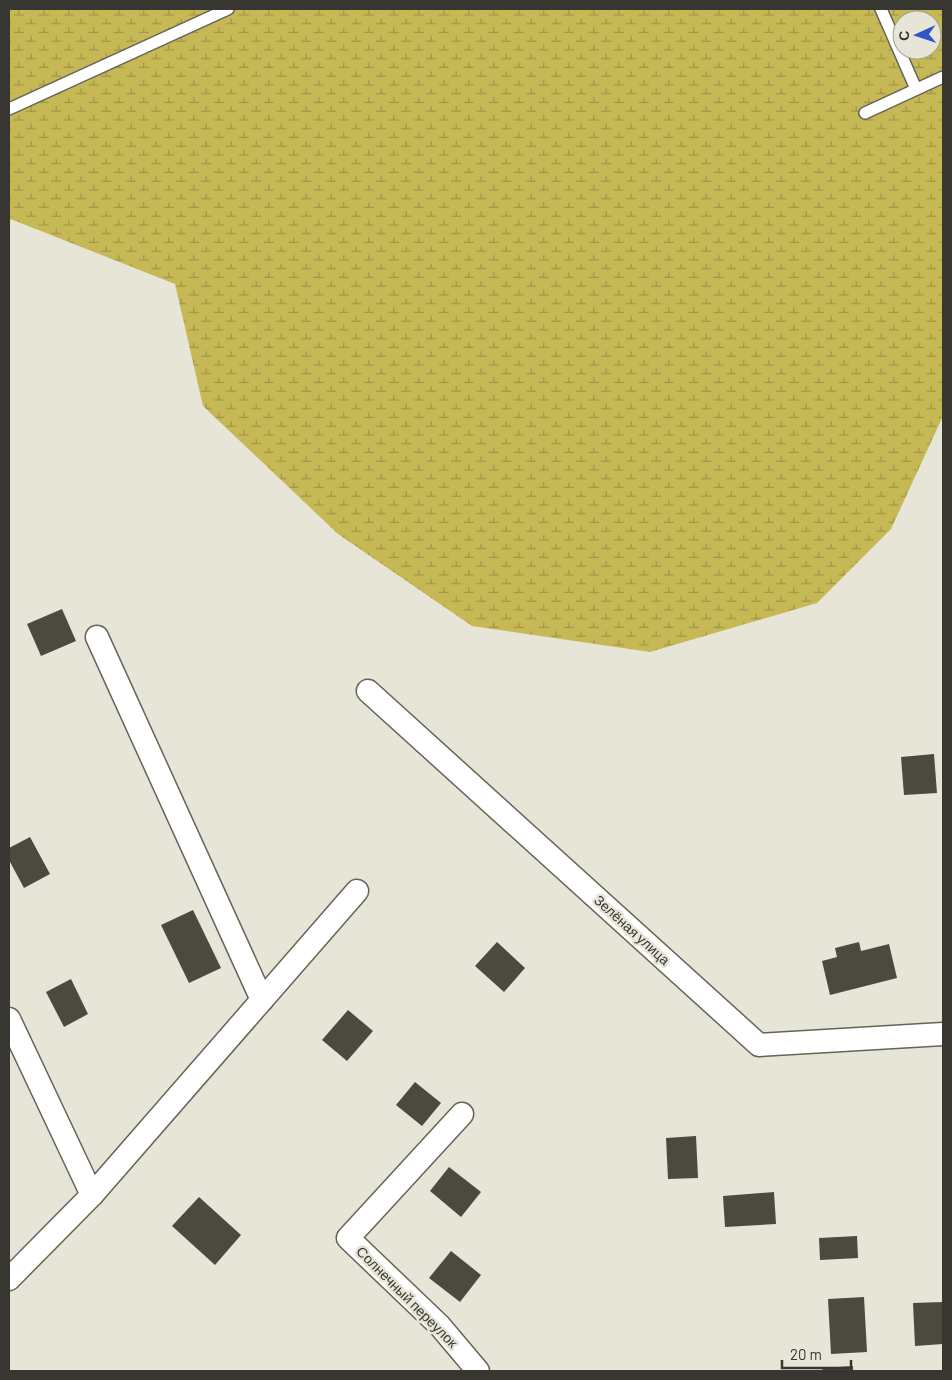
<svg xmlns="http://www.w3.org/2000/svg" width="952" height="1380" font-family="Barlow,sans-serif">
	<style>
		.wetland { fill: url(#wetland-marsh); fill-rule: evenodd }
		.building { fill: #4b4a3e }
		.lines { fill: none; stroke-linecap: round; stroke-linejoin: round }
		.lane-casing { stroke: #656457; stroke-width: 14 }
		.street-casing { stroke: #656457; stroke-width: 25 }
		.lane { stroke: #fff; stroke-width: 11 }
		.street { stroke: #fff; stroke-width: 22 }
		.labels { text-anchor: middle; stroke-width: 5; stroke-linejoin: round; paint-order: stroke }
		.street-label { font-size: 14px; fill: #373631; stroke: #e7e5d7 }
	</style>
	<defs>
		<pattern id="wetland-marsh" width="20" height="14" patternUnits="userSpaceOnUse" patternTransform="scale(1.25)"><rect width="20" height="14" fill="#c5b855"/><path d="M1 5h8M5 5V1M11 12h8M15 12V8" fill="none" stroke="#a19647"/></pattern>
	</defs>
	<rect width="100%" height="100%" fill="#e7e5d7"/>
	<path class="wetland" d="M9,9h934v407l-52,113 -74,74 -167,49 -178,-26 -134,-92 -135,-128 -28,-122 -162,-64 -4,-1zM902,20h30v30h-30z"/>
	<g class="building">
		<polygon points="62,609 76,641 41,656 27,624"/>
		<polygon points="934,754 937,793 904,795 901,757"/>
		<polygon points="30,837 50,874 24,888 9,860 9,848"/>
		<polygon points="193,910 221,968 189,983 161,925"/>
		<polygon points="497,942 525,968 504,992 475,966"/>
		<polygon points="859,942 861,951 889,944 897,978 830,995 822,961 837,957 835,948"/>
		<polygon points="71,979 88,1014 64,1027 46,992"/>
		<polygon points="348,1010 373,1031 347,1061 322,1040"/>
		<polygon points="415,1082 441,1103 422,1126 396,1105"/>
		<polygon points="696,1136 698,1178 668,1179 666,1138"/>
		<polygon points="449,1167 481,1192 461,1217 430,1191"/>
		<polygon points="774,1192 776,1224 725,1227 723,1196"/>
		<polygon points="199,1197 241,1235 215,1265 172,1226"/>
		<polygon points="857,1236 858,1258 820,1260 819,1238"/>
		<polygon points="451,1251 481,1275 460,1302 429,1278"/>
		<polygon points="864,1297 867,1352 831,1354 828,1299"/>
		<polygon points="943,1302 943,1344 915,1346 913,1303"/>
		<polygon points="853,1366 853,1371 823,1371 822,1368"/>
	</g>
	<g class="lines">
		<g class="lane-casing">
			<g id="lane">
				<polyline points="881,9 916,89"/>
				<polyline points="9,109 228,9"/>
				<polyline points="865,113 943,77"/>
			</g>
		</g>
		<g class="street-casing">
			<g id="street">
				<polyline points="97,637 262,1000"/>
				<polyline points="368,691 759,1045 943,1034"/>
				<polyline points="9,1019 92,1195"/>
				<polyline points="462,1114 348,1238 440,1326 478,1371"/>
				<polyline points="9,1279 92,1195 357,891"/>
			</g>
		</g>
		<use href="#lane" class="lane"/>
		<use href="#street" class="street"/>
	</g>
	<g class="labels">
		<g class="street-label">
			<text transform="translate(632 930) rotate(42)" y="5">Зелёная улица</text>
			<text transform="translate(407 1297) rotate(45)" y="5">Солнечный переулок</text>
		</g>
	</g>
	<rect width="952" height="1380" fill="none" stroke="#373631" stroke-width="20"/>
	<g transform="translate(917 35) rotate(267)"><circle r="24" fill="#e7e5d7" stroke="#a19f95"/>
	<path d="M0-4L9 19L0 12L-9 19Z" fill="#3057c7"/>
	<text y="-8" font-size="14" font-weight="bold" text-anchor="middle" fill="#373631">С</text>
	</g>
	<path d="M782 1360v8h69v-8" fill="none" stroke="#373631" stroke-width="2.5"/>
	<text x="790" y="1360" font-size="15" fill="#373631" stroke="#e7e5d7" stroke-width="4" paint-order="stroke">20 m</text>
</svg>
